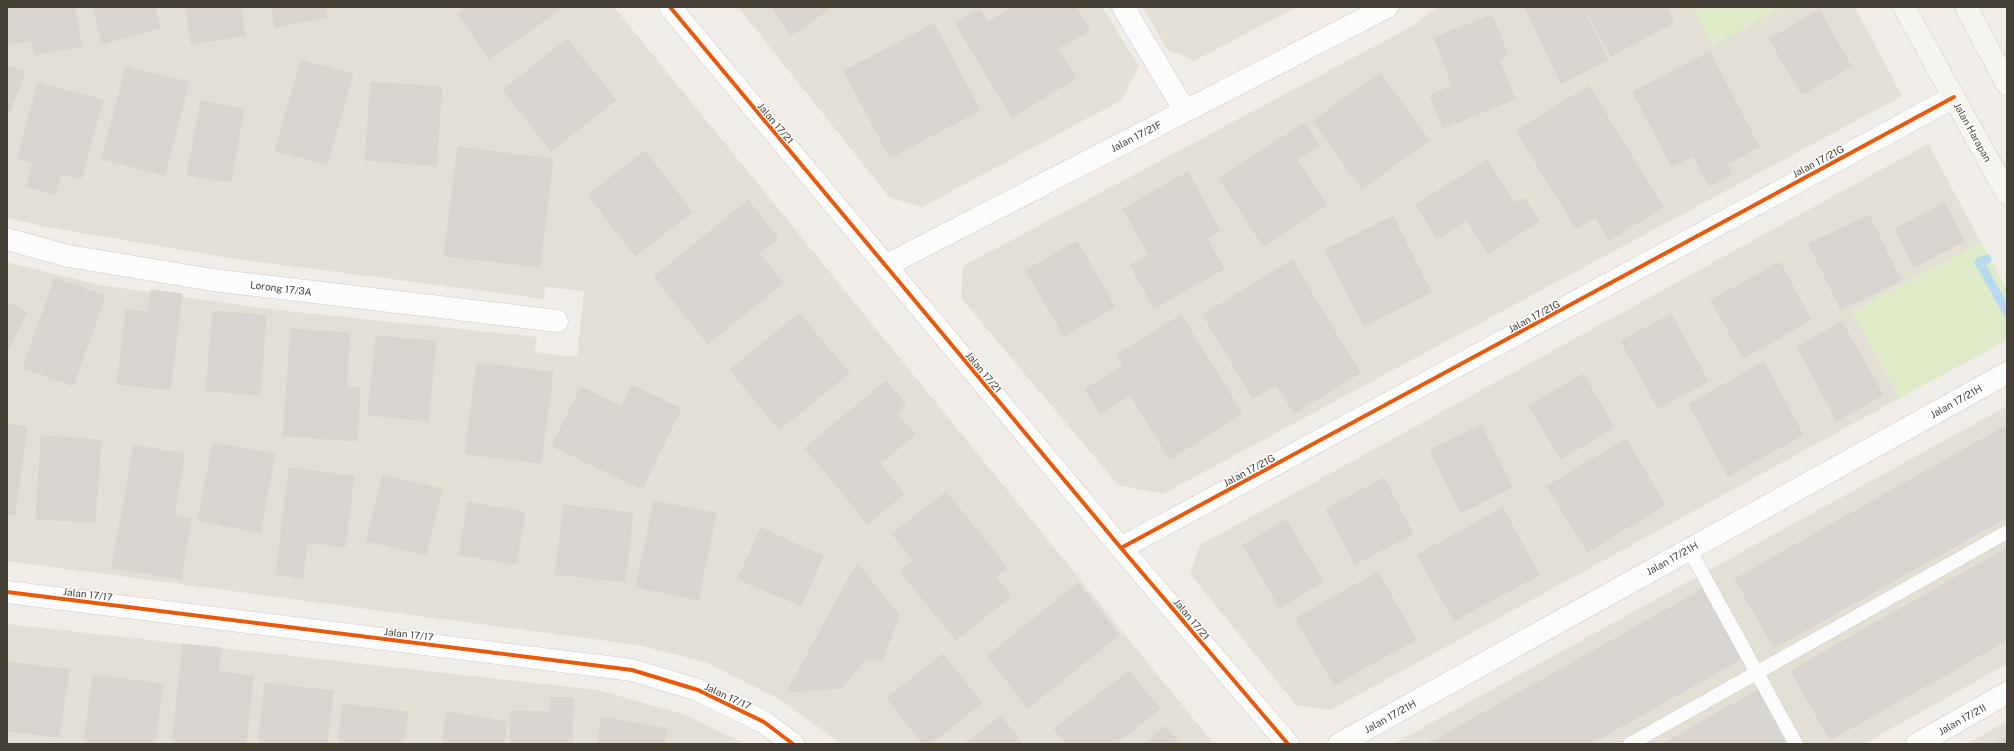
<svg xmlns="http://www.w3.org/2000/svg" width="2014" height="751" font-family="'Public Sans',sans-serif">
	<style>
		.residential { fill: #e4dfd5 }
		.green { fill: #deeac8 }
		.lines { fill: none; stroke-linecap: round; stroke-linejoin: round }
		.stream { stroke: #b8daee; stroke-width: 9 }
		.building { fill: #d8d4cf; stroke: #d8d4ce }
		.service-casing { stroke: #ccc9c4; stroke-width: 15 }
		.minor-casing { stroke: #ccc9c4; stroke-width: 23 }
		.tertiary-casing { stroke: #ccc9c4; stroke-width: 23 }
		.secondary-casing { stroke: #cfcabf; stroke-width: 23 }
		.service { stroke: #fdfcfc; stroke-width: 14 }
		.minor { stroke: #fdfcfc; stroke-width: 22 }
		.tertiary { stroke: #fdfcfc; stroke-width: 22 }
		.secondary { stroke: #f6f4ee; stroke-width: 22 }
		.cycleway-casing { stroke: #fff; stroke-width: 6 }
		.cycleway { stroke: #e8590c; stroke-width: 4 }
		.labels { text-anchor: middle; stroke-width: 3; stroke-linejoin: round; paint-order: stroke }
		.street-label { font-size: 10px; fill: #453e34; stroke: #fff }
	</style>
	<rect width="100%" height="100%" fill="#f0ede8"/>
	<g class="residential">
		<polygon points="7,7 614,7 1214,744 842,744 777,698 708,663 638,645 7,561 7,262 100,285 278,310 537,337 535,352 577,357 584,291 545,287 544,299 222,257 42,226 7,218"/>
		<polygon points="738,7 1102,7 1139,66 1122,100 922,207 890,198"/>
		<polygon points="1143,7 1297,7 1194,61 1167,49"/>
		<polygon points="1437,7 1692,7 1712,45 1783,7 1855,7 1902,96 1163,494 1118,485 961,298 963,266 1405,30"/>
		<polygon points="1928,144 1981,242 1852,312 1900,398 1331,710 1296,705 1190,574 1200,545"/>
		<polygon points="2007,406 2007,664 1864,744 1393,744"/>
		<polygon points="7,624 598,690 687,715 745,744 7,744"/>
		<polygon points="2007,721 2007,744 1967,744"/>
	</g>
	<g class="green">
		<polygon points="1692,7 1783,7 1712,45"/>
		<polygon points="1981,242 2007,290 2007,340 1900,398 1852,312"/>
	</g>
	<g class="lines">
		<polyline class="stream" points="1987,259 1979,262 2007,312"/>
	</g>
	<g class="building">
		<polygon points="7,7 74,7 82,46 35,55 32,40 7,45"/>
		<polygon points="93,7 155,7 160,28 102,44"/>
		<polygon points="186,7 241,7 245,36 191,44"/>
		<polygon points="271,7 325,7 327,17 275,27"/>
		<polygon points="468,7 564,7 489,59 458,14"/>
		<polygon points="772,7 826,7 828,10 791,35"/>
		<polygon points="1013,7 1076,7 1090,30 1058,48 1076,78 1012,117 955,23 980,9 988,22"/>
		<polygon points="1525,7 1582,7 1608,60 1561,83"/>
		<polygon points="1584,7 1666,7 1674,22 1611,56"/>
		<polygon points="1819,10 1851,66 1802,95 1769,39"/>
		<polygon points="1492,15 1508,56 1499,59 1515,99 1443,128 1430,95 1453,86 1434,38"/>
		<polygon points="934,24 980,110 890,158 844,71"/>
		<polygon points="567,39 616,100 551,151 503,90"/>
		<polygon points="1710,52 1759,147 1727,164 1732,174 1709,186 1693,156 1672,167 1633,92"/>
		<polygon points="301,60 353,74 327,165 275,151"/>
		<polygon points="7,65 25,72 7,118"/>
		<polygon points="126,67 189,82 165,175 102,159"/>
		<polygon points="1380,73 1429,140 1362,189 1313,121"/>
		<polygon points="371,82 442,87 436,166 365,160"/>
		<polygon points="38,83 103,100 81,179 61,174 55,195 27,187 33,162 18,158"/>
		<polygon points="1589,86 1663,207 1609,240 1595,217 1576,228 1516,131"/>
		<polygon points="201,101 244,109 231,182 187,175"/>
		<polygon points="1305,123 1319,146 1297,159 1327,205 1263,246 1219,178"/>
		<polygon points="458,147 553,159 540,267 444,256"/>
		<polygon points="645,151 692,212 635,256 588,195"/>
		<polygon points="1487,160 1514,203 1524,198 1539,221 1488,254 1467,220 1437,239 1416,205"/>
		<polygon points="1188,172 1220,231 1207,238 1224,269 1154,308 1130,265 1149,255 1123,209"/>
		<polygon points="748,200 778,238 759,253 783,283 708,344 654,277"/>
		<polygon points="1945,203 1964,241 1914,267 1895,229"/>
		<polygon points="1869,215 1901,281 1841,310 1809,244"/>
		<polygon points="1393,216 1431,292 1364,326 1325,250"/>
		<polygon points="1077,241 1115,307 1064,336 1026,270"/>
		<polygon points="1292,260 1360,373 1294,413 1276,384 1253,398 1203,315"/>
		<polygon points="1780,262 1811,320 1743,358 1711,300"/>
		<polygon points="55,278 105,296 73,386 23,368"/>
		<polygon points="151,290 182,294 170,390 117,384 126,310 148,312"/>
		<polygon points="7,302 27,312 7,352"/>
		<polygon points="213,311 266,315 260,395 206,391"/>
		<polygon points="799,313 849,373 779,430 730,370"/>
		<polygon points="1671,314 1708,381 1658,408 1621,341"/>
		<polygon points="1181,315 1242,413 1170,459 1130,395 1100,414 1085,389 1123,366 1117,355"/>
		<polygon points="1842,322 1883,395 1837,421 1797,347"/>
		<polygon points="291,329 350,333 346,387 360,388 357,441 283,436"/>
		<polygon points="376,336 436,341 428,421 368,415"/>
		<polygon points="1764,362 1803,435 1728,476 1689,404"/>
		<polygon points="477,363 553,372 541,463 465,454"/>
		<polygon points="1583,374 1614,427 1561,459 1529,406"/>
		<polygon points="886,381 906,404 896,413 915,434 880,464 904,494 868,524 805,448"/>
		<polygon points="632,385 681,409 642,489 552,446 581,387 622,407"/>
		<polygon points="7,424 27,427 15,515 7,514"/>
		<polygon points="1481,425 1512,487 1461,513 1430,450"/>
		<polygon points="2007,425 2007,517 1774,648 1735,579"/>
		<polygon points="41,436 101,440 95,522 36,519"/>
		<polygon points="1626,439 1665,505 1587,552 1547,486"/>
		<polygon points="213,443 275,454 260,533 198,520"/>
		<polygon points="134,445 185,454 174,516 191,519 181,579 112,568"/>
		<polygon points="289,468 354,476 345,547 307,542 303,578 276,574"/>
		<polygon points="383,475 442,489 426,555 366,541"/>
		<polygon points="1384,478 1413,534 1355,564 1326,509"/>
		<polygon points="946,492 1007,567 996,577 1011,596 956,640 900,571 913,560 892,534"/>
		<polygon points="654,501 716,513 698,600 636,587"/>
		<polygon points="468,502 525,512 516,564 459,555"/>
		<polygon points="564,505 633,513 625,582 555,574"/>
		<polygon points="1503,508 1539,575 1454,621 1417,555"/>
		<polygon points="1286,520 1323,581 1280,608 1243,545"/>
		<polygon points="761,528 823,556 801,606 738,579"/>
		<polygon points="2007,548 2007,640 1830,740 1791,671"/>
		<polygon points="857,563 899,615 882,661 867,658 841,688 787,692"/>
		<polygon points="1378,572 1416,639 1334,685 1296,618"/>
		<polygon points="1078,583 1119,635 1028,708 987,656"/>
		<polygon points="1703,589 1743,658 1590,744 1428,744"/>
		<polygon points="183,644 221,648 218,672 253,676 246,744 172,744"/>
		<polygon points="943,654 982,703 930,744 923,744 887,698"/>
		<polygon points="9,662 69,670 59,737 7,731 7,679"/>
		<polygon points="1129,671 1160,709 1115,744 1066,744 1054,729"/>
		<polygon points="93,675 163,684 155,744 84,744"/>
		<polygon points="265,683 333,691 327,744 258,744"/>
		<polygon points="1758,690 1789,744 1662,744"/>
		<polygon points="551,698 573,698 572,744 510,744 510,711 550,712"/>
		<polygon points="343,704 408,712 403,744 338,744"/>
		<polygon points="447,712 507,722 503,744 442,744"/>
		<polygon points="1001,716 1023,744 965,744"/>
		<polygon points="602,717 667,729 664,744 597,744"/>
		<polygon points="1165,726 1180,744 1144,744"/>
		<polygon points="2007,736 2007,744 1993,744"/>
	</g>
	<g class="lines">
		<g class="service-casing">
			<g id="service">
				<polyline points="1689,549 1796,744"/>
				<polyline points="1630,744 2007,532"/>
			</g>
		</g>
		<g class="minor-casing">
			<g id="minor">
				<polyline points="1123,7 1185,111"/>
				<polyline points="7,239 68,256 213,280 557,321"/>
				<polyline points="885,266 1387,7"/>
				<polyline points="1121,548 1954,97"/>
				<polyline points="7,592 632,670 698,690 764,722 793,744"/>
				<polyline points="1339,744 2007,373"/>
				<polyline points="1917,744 2007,693"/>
			</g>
		</g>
		<g class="tertiary-casing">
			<polyline id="tertiary" points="670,7 1121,548 1288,744"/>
		</g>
		<g class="secondary-casing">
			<g id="secondary">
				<polyline points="1904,7 2007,194"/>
				<polyline points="1966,7 2007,84"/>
			</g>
		</g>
		<use href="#service" class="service"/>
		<use href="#minor" class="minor"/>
		<use href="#tertiary" class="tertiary"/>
		<use href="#secondary" class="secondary"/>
		<g class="cycleway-casing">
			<g id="cycleway">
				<polyline points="670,7 1121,548 1288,744"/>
				<polyline points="1121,548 1954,97"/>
				<polyline points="7,592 632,670 698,690 764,722 793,744"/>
			</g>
		</g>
		<use href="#cycleway" class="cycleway"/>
	</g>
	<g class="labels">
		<g class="street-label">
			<text transform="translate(776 123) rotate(50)" y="4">Jalan 17/21</text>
			<text transform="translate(1973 132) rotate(61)" y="4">Jalan Harapan</text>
			<text transform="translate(1136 136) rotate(-27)" y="4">Jalan 17/21F</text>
			<text transform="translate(1818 161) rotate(-28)" y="4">Jalan 17/21G</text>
			<text transform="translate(281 288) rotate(7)" y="4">Lorong 17/3A</text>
			<text transform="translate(1534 316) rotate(-28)" y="4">Jalan 17/21G</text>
			<text transform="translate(984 372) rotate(50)" y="4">Jalan 17/21</text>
			<text transform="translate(1956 401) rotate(-29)" y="4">Jalan 17/21H</text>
			<text transform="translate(1249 470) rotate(-28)" y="4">Jalan 17/21G</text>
			<text transform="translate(1672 558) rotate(-29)" y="4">Jalan 17/21H</text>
			<text transform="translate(88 594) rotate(7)" y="4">Jalan 17/17</text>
			<text transform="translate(1192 619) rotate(50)" y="4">Jalan 17/21</text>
			<text transform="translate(409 634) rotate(7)" y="4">Jalan 17/17</text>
			<text transform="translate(728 696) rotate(25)" y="4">Jalan 17/17</text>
			<text transform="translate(1390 716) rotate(-29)" y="4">Jalan 17/21H</text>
			<text transform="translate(1962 719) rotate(-29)" y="4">Jalan 17/21I</text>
		</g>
	</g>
	<rect width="2014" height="751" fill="none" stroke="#453e34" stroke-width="16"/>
</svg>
